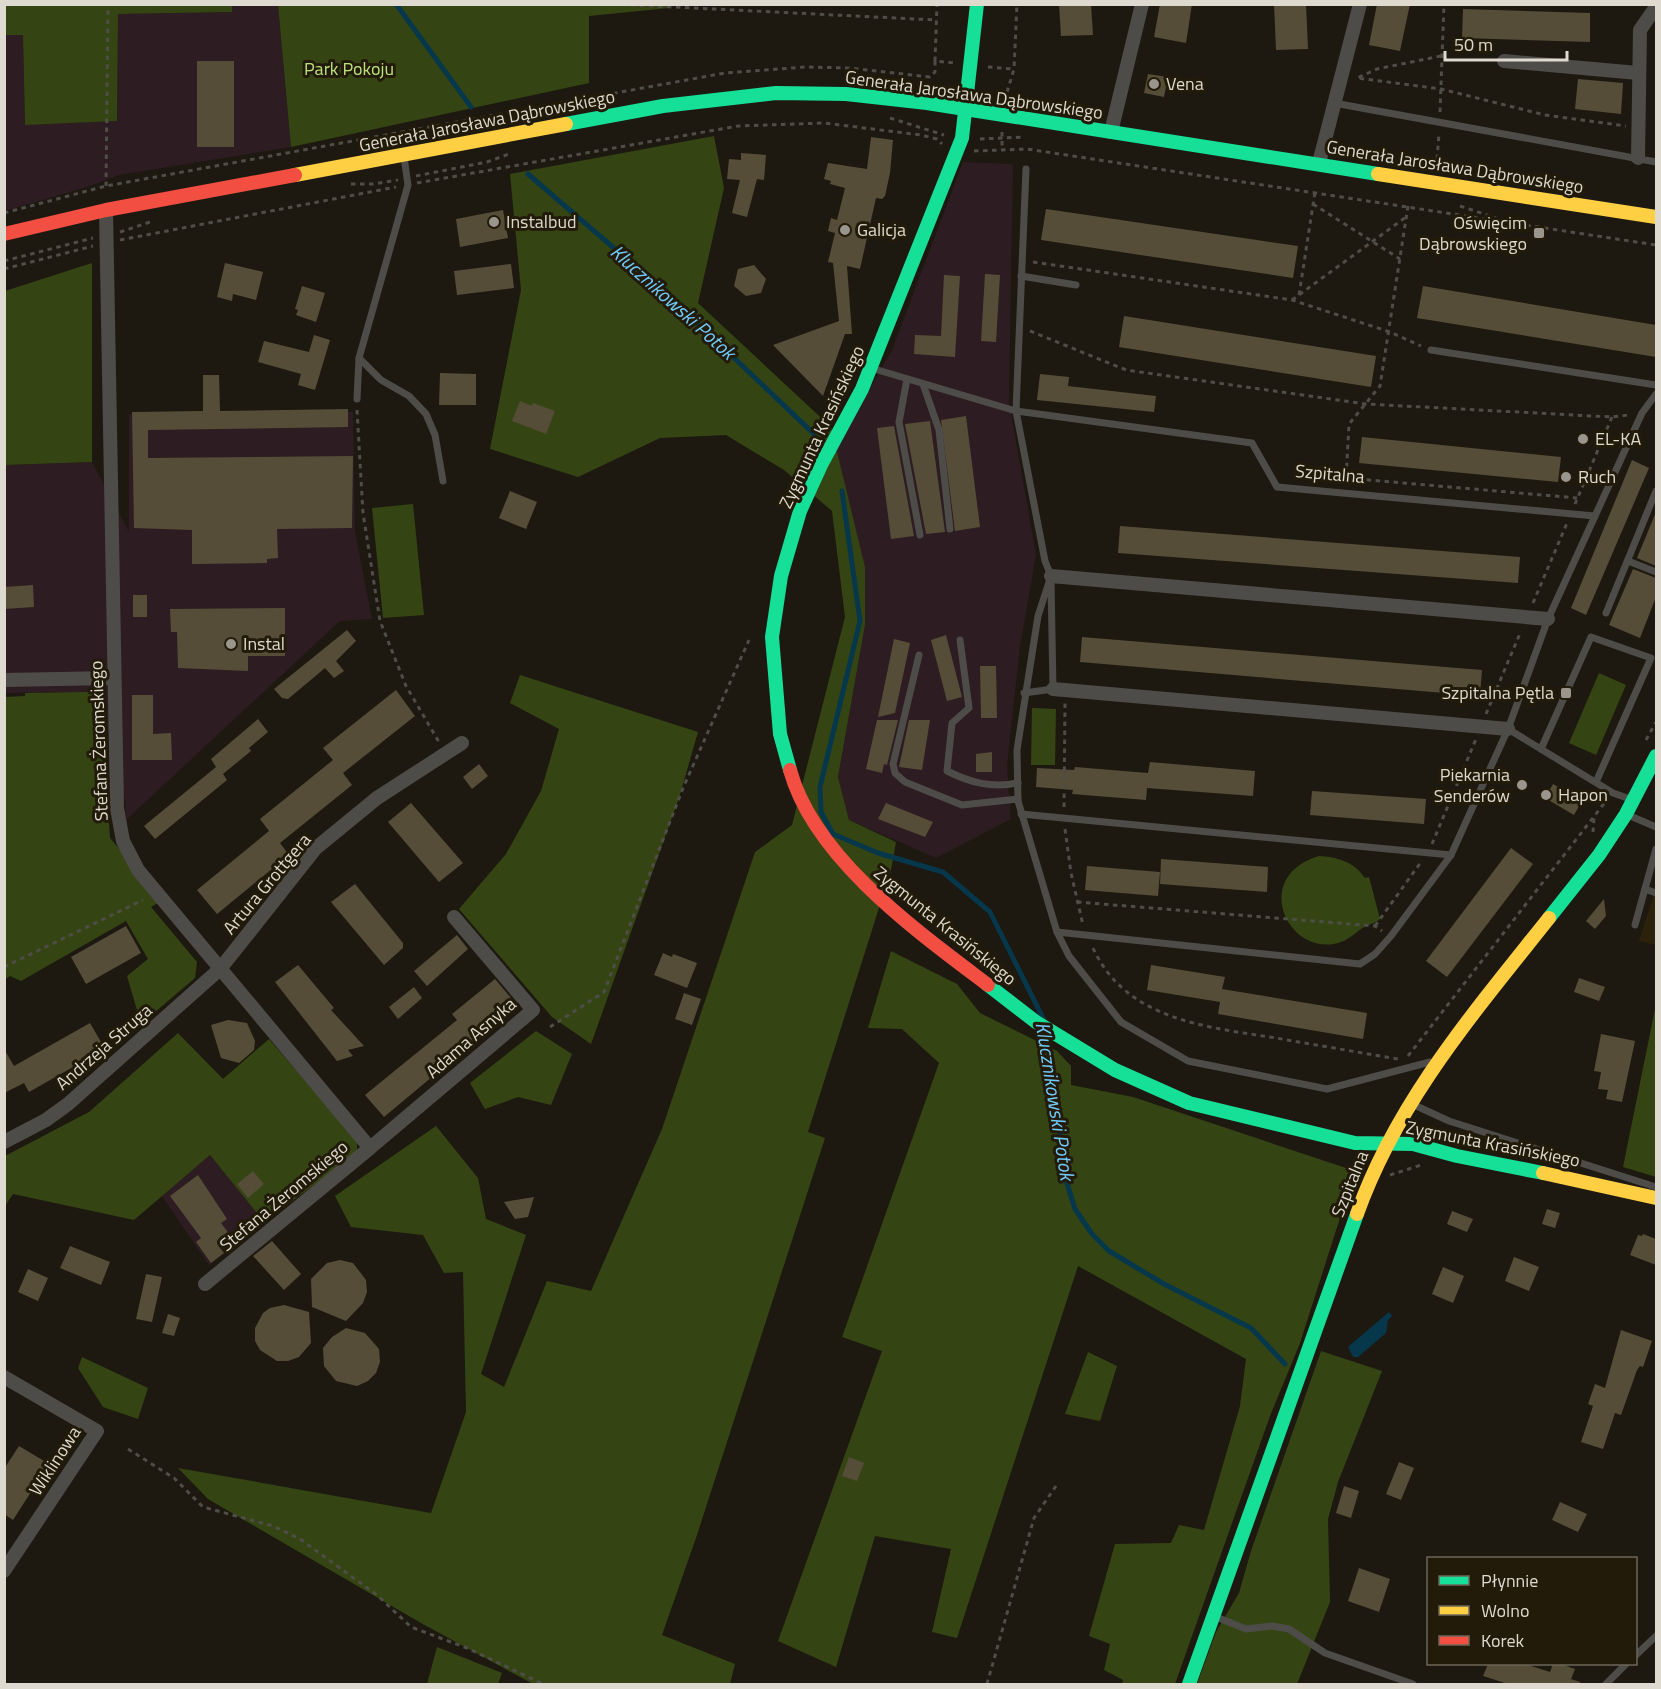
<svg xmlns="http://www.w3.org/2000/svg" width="1661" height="1689" font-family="'Titillium Web',sans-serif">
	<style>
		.industrial { fill: #2d1c21 }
		.built { fill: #2c220c }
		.green { fill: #344513 }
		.water { fill: #06374b }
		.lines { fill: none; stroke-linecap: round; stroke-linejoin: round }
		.stream { stroke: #06374b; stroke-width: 5 }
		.building { fill: #564d38 }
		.path { stroke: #4f4d48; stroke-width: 3; stroke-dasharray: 4.5 4.5; stroke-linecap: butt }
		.lane { stroke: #4e4c48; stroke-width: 7 }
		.street { stroke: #4e4c48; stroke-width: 14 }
		.fast { stroke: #16e098; stroke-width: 14 }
		.slow { stroke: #ffcf43; stroke-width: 14 }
		.jam { stroke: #f24e42; stroke-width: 14 }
		.poi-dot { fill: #9b968d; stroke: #231b0a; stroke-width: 2 }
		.labels { text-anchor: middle; stroke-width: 6; stroke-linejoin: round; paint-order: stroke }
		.park-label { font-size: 18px; fill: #bbe37a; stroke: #231b0a }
		.poi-label { font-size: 18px; fill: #dfdad0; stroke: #231b0a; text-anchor: start }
		.street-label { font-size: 18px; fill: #dfdad0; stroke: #231b0a }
		.water-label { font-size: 20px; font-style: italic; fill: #71ccfe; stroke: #231b0a }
	</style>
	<rect width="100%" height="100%" fill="#1d1910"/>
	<g class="industrial">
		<polygon points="232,5 278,5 291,147 119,175 90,186 5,211 4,35 23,34 25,124 117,121 118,14 231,12"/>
		<polygon points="963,162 1013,164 1009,401 1036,555 1020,647 1007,766 1011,819 936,858 849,820 838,777 865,625 865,567 835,448 892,350"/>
		<polygon points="353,412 355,531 372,619 340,621 126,820 125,801 101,703 87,692 5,693 4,465 92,462 129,532 129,414"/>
		<polygon points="210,1155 264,1222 209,1265 161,1195"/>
	</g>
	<polygon class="built" points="1656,888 1656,945 1639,941"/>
	<g class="green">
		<polygon points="4,5 232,4 232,12 118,14 117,121 25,125 23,35 5,35"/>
		<polygon points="669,5 669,8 589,16 589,83 291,147 278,5"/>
		<polygon points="714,136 724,188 698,303 831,427 865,567 865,625 838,777 849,820 896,842 891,870 808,1132 825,1138 697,1535 662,1635 735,1664 730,1684 533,1684 421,1623 208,1499 178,1468 431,1513 466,1412 463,1272 444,1273 423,1235 351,1227 335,1196 436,1126 478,1178 486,1219 526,1235 481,1374 504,1387 547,1281 591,1291 662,1129 755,852 792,825 845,617 832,511 784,470 726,435 660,438 578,477 490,449 521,290 510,174"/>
		<polygon points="92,263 92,462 5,465 5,291"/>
		<polygon points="413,504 424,615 383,618 372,508"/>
		<polygon points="1599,673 1626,685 1596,755 1569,743"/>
		<polygon points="520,675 698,732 679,798 591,1044 552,1017 459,909 506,854 541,791 559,729 510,703"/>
		<polygon points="87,692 95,694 95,699 101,703 110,838 163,900 151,907 197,962 195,978 141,1024 127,976 148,959 126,921 21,981 10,976 5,979 4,697 25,696 25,693"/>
		<polygon points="1032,708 1056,709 1055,765 1031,765"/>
		<path d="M1319,856c19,1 35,6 46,22l4,-1 11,42c-6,5 -10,5 -16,8 -8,5 -14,12 -23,15 -52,18 -92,-65 -22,-86z"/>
		<polygon points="891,951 957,984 980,1013 1057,1051 1071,1066 1071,1085 1133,1097 1355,1171 1300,1343 1270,1416 1175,1684 1122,1684 1123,1680 1104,1670 1110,1644 1089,1636 1115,1544 1171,1543 1179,1525 1204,1530 1240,1406 1246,1359 1078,1266 957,1638 932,1632 951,1549 875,1536 836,1667 778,1641 882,1351 842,1337 939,1063 902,1029 868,1028"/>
		<polygon points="1656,1004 1656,1177 1623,1167"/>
		<polygon points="536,1031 572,1054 551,1105 518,1097 485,1109 470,1083"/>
		<polygon points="178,1033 223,1079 269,1039 357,1141 357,1153 264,1222 210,1155 134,1220 13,1194 5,1206 5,1156 89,1112"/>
		<polygon points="1321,1351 1382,1371 1338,1482 1328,1519 1330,1602 1297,1684 1197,1684 1216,1632 1239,1593 1251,1551"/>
		<polygon points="1088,1352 1117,1366 1100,1421 1065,1414"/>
		<polygon points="82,1357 148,1388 138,1419 103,1407 78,1368"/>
		<polygon points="437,1647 502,1673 498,1684 427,1684"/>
	</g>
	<polygon class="water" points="1389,1312 1392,1316 1388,1320 1386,1333 1358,1357 1353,1357 1348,1347"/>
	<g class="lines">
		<g class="stream">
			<polyline points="396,4 471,107"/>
			<polyline points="528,174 666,293 814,434"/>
			<polyline points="842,491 860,621 820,787 821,812 833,834 878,853 943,872 990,912 1044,1020"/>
			<polyline points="1047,1035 1066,1180 1075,1209 1092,1234 1109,1251 1164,1284 1251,1328 1285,1364"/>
		</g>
	</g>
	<g class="building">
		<polygon points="1059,4 1091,4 1093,35 1061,36"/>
		<polygon points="1160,4 1192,4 1186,43 1154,37"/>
		<polygon points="1274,4 1306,4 1308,49 1276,50"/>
		<polygon points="1377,4 1410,4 1400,51 1369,45"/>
		<polygon points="1463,9 1590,13 1590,42 1462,38"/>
		<rect x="197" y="61" width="37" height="86"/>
		<polygon points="1148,74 1168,77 1164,97 1144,93"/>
		<polygon points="1578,79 1623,83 1621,114 1575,109"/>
		<polygon points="871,137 893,140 890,173 885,196 882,199 876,198 860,269 847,266 852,334 845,334 823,396 773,345 839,321 833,263 828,262 835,233 828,231 831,218 837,220 845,188 830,184 831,181 824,179 828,163 867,169"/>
		<polygon points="741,153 766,155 764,180 757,179 747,217 732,213 740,180 727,179 729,159 741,160"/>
		<polygon points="1046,209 1298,246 1293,278 1041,240"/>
		<polygon points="503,210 508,238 460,247 456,219"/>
		<polygon points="225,263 263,272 256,300 233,294 232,301 217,297"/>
		<polygon points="511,264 514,288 457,295 454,271"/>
		<polygon points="754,265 766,279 761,293 746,296 734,286 738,269"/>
		<polygon points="985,274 1000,275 996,342 981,341"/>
		<polygon points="944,275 960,276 955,357 914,354 915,335 941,336"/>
		<polygon points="302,286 325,293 316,322 296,315 298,310 295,309"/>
		<polygon points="1423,286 1656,325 1656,357 1417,318"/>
		<polygon points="1124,316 1376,356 1371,387 1119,347"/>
		<polygon points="314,335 330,340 315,390 298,385 301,374 258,362 264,341 309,352"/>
		<polygon points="440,373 476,374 476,405 439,405"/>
		<polygon points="1040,374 1069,377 1068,386 1156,396 1154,412 1037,400"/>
		<polygon points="203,375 219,375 220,411 348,409 348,427 148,430 148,458 353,456 352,528 277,529 278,558 267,559 267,563 192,564 192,530 134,528 132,412 203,411"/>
		<polygon points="520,401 532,406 533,403 555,411 546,434 512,421"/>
		<polygon points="966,416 980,527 955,531 941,420"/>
		<polygon points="930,421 945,532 926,534 905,424"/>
		<polygon points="894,426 914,536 891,539 877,428"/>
		<polygon points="1362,437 1561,457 1558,482 1359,463"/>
		<polygon points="1632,460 1649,468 1586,615 1571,608"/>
		<polygon points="510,491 537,502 526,529 499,518"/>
		<polygon points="1656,512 1656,566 1637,558"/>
		<polygon points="1120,526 1520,557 1518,583 1118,553"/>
		<polygon points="1633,569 1656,578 1656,597 1640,638 1609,625"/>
		<polygon points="33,585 34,607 4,609 4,587"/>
		<rect x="133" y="595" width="14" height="22"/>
		<polygon points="285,608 285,656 248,656 248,671 178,668 177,632 171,632 170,609"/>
		<polygon points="347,630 356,641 336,661 344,671 334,678 325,668 288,699 282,698 274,689"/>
		<polygon points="946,635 962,697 947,701 931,640"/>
		<polygon points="1082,637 1482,670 1480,696 1080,662"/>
		<polygon points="894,639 910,643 895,713 878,717"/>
		<polygon points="980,666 996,666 997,718 981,718"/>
		<polygon points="396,690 415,716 343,773 352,785 280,843 289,855 217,914 197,890 269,831 260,819 333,760 323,748"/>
		<polygon points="132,695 153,695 153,734 171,733 172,760 132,760"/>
		<polygon points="258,719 268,732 249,748 251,751 223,774 227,780 155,839 144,826 216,767 211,759"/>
		<polygon points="877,720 898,720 887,765 884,764 882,773 866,769"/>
		<polygon points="909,720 930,720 922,770 899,767"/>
		<polygon points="992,752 992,772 976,772 976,754"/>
		<polygon points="1150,762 1255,771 1253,796 1147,788 1146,800 1072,794 1073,790 1036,787 1037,768 1074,770 1075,767 1148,773"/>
		<polygon points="479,764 488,776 472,789 463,777"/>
		<polygon points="1553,784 1582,801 1574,815 1545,798"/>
		<polygon points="1312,791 1426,799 1424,824 1310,815"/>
		<polygon points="411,803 463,863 439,882 388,822"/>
		<polygon points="886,803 933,822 925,837 878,819"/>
		<polygon points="1511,848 1533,864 1447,977 1426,961"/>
		<polygon points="1161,859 1268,867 1267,892 1160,884"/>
		<polygon points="1087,866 1160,872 1158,896 1085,890"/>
		<polygon points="355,884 403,943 403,948 384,965 331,902"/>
		<polygon points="1604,899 1606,916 1595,929 1586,921"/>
		<polygon points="126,926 141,953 86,984 71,957"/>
		<polygon points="457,935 468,949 427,986 414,971"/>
		<polygon points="663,953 672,957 673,954 697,963 687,988 654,975"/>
		<polygon points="298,965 334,1008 331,1010 364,1046 348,1050 353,1056 337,1061 275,982"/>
		<polygon points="1151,965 1225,977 1222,989 1367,1013 1363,1039 1218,1014 1220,1002 1147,990"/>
		<polygon points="1579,978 1605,987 1599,1001 1574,992"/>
		<polygon points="495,979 512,999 471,1036 475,1041 384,1117 365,1095 457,1020 452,1014"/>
		<polygon points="414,987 422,998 398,1019 389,1007"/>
		<polygon points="684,993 701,999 692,1025 675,1019"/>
		<polygon points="228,1020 247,1023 255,1041 254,1050 239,1063 221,1058 211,1025"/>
		<polygon points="90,1023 105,1049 29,1092 24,1083 4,1093 4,1049 14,1066"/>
		<polygon points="1601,1034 1635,1041 1622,1102 1606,1099 1608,1090 1598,1089 1601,1072 1594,1071"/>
		<polygon points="253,1171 264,1184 248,1198 237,1184"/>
		<polygon points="198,1175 227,1219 221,1223 233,1239 220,1248 224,1253 211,1263 196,1242 201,1238 170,1196"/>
		<polygon points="534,1197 528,1217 515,1219 504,1202"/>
		<polygon points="1547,1209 1560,1213 1555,1228 1542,1224"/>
		<polygon points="1452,1211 1473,1219 1467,1232 1447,1224"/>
		<polygon points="1643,1234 1656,1239 1656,1265 1630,1255 1638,1235 1642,1236"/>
		<polygon points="272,1241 301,1274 284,1290 253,1256"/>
		<polygon points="70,1246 110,1262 101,1285 60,1268"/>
		<polygon points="1514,1257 1539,1267 1529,1291 1505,1281"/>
		<polygon points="340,1260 353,1263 366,1280 367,1292 363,1303 346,1321 312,1307 311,1279 327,1263"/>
		<polygon points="1443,1267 1464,1276 1453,1303 1432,1294"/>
		<polygon points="28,1269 48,1278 38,1301 18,1292"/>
		<polygon points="146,1274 162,1277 152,1322 136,1319"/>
		<polygon points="284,1305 309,1312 311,1343 299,1357 288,1361 277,1361 260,1350 255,1341 255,1328 263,1313 270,1308"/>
		<polygon points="168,1314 180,1318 174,1336 162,1333"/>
		<polygon points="346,1328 365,1333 379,1349 380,1362 376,1373 368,1381 357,1386 336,1381 324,1366 323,1348 332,1337"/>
		<polygon points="1621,1330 1652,1341 1643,1367 1640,1366 1637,1370 1621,1415 1615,1413 1603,1449 1581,1442 1593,1406 1588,1404 1595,1384 1605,1388"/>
		<polygon points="19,1446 49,1464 13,1520 4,1514 4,1469"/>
		<polygon points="849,1457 864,1463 857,1481 842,1476"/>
		<polygon points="1399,1462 1414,1468 1401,1500 1386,1494"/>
		<polygon points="1344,1486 1359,1491 1351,1518 1336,1513"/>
		<polygon points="1560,1502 1587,1514 1578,1532 1552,1520"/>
		<polygon points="1359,1568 1390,1579 1379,1612 1348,1601"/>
		<polygon points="1488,1664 1525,1664 1550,1672 1553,1664 1561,1664 1575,1669 1571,1679 1580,1682 1580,1684 1508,1684 1483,1676"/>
	</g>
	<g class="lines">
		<g class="path">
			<polyline points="613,4 936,20"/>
			<polyline points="1441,56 1377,69 1357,78 1441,89 1545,115 1626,126"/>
			<polyline points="935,61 937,4"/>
			<polyline points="988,67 1014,69"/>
			<polyline points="1007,92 1014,69 1017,4"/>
			<polyline points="1440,112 1444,4"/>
			<polyline points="890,118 944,135"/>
			<polyline points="1002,132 1002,148"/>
			<polyline points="980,139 1025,137"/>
			<polyline points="974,151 1027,149 1656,245"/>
			<polyline points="1437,159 1439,134"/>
			<polyline points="1432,165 1433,158"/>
			<polyline points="416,176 487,162 509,154"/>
			<polyline points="417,183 738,126 824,123 921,135 937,139 942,144"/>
			<polyline points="351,184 373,184 398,180"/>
			<polyline points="106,186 108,4"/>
			<polyline points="1313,204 1400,259"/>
			<polyline points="1408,206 1380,386 1349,424 1346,478 1577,498"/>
			<polyline points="1460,206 1496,218"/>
			<polyline points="4,213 106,186 725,73 805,67 849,68 930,77 935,72 935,61 955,63"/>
			<polyline points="120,232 153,221"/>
			<polyline points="120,240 396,187"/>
			<polyline points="4,261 93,238"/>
			<polyline points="1033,262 1292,300 1390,332 1421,346"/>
			<polyline points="4,269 93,246"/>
			<polyline points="1299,295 1315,192"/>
			<polyline points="1292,300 1406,217"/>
			<polyline points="1030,331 1126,370 1366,404 1612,417 1628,415"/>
			<polyline points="357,410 363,513 380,621 406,686 439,742"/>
			<polyline points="1575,504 1612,417"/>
			<polyline points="1533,603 1567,523"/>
			<polyline points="1486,714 1521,631"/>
			<polyline points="1646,740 1656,722"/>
			<polyline points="1064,807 1065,703"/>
			<polyline points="1065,829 1071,873 1083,925"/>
			<polyline points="1593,832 1594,818"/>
			<polyline points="1432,844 1476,739"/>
			<polyline points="1077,902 1375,926 1382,931"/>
			<polyline points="1375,926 1421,862"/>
			<path d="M1093,948c33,72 113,79 183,90 40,7 81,14 122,21"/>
			<polyline points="4,967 143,900"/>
			<polyline points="550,1027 604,992 683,788 749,640"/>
			<polyline points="1408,1056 1606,801"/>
			<polyline points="1390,1175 1421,1165"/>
			<polyline points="128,1449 174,1478 203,1507 273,1526 300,1539 377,1595 411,1627 467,1648 543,1684"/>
			<polyline points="987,1684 1034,1518 1056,1486"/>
		</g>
		<g class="lane">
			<polyline points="1334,103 1656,162"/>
			<polyline points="1026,169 1016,411 1045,561 1051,576 1038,616 1017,750 1018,801 1057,932 1069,956 1121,1022 1188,1061 1327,1089 1430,1062"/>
			<polyline points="1021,276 1076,285"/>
			<polyline points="1431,350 1656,385"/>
			<polyline points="359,358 381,380 409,396 426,414 435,435 443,481"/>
			<polyline points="871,368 1016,411 1252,443 1277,487 1595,516"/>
			<polyline points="907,379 899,422 920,535"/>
			<polyline points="923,384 939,430 950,529"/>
			<polyline points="357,399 359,358 408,185 404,157"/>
			<polyline points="1628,561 1656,572"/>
			<polyline points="1606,613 1656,491"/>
			<path d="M960,640l9,68 -17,15 -5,48c24,12 44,17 71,12"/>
			<polyline points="919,655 893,764 895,773 905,782 962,805 1018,799"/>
			<polyline points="1024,693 1053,689 1051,581"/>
			<polyline points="1508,729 1613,793 1630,799"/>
			<polyline points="1541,749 1591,637 1651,658 1596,782"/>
			<polyline points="1021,814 1451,855"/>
			<polyline points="1628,815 1656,827"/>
			<polyline points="1645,889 1656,893"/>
			<polyline points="1635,925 1656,849"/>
			<polyline points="1057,932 1360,964 1375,954 1391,936 1451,855 1508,729 1548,619 1642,413 1656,394"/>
			<polyline points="1412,1104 1449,1121 1656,1187"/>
			<polyline points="1216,1617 1246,1629 1272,1626 1289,1629 1325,1653 1413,1684"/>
			<polyline points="1636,1655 1656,1636"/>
			<polyline points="1606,1684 1626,1664"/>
		</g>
		<g class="street">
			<polyline points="1504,61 1638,73"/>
			<polyline points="1111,132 1142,4"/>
			<polyline points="1638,158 1640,30 1656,7"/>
			<polyline points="1319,163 1360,4"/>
			<polyline points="106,210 117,808 123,841 138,870 370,1148 205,1284"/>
			<polyline points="1051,576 1548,619"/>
			<polyline points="4,680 113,678"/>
			<polyline points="1053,689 1508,729"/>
			<polyline points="4,1142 46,1120 68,1104 220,969 316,848 377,798 462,743"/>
			<polyline points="370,1148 533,1010 454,917"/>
			<polyline points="4,1377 97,1431 4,1571"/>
		</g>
		<g class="fast">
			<polyline points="566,124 663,106 776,93 846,94 927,103 1378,174"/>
			<polyline points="790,770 780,734 772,637 781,576 800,511 821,465 862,389 962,138 977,4"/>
			<polyline points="1549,918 1599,855 1626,814 1656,756"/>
			<polyline points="988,985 1036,1022 1115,1070 1189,1103 1355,1143 1413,1144 1457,1156 1543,1173"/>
			<polyline points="1189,1684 1357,1214"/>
		</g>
		<g class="slow">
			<polyline points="1378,174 1656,217"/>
			<polyline points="295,175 566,124"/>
			<polyline points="1543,1173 1656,1198"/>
			<path d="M1357,1214c40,-113 119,-204 192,-296"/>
		</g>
		<g class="jam">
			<polyline points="4,234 106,210 295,175"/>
			<path d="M790,770c24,88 128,162 198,215"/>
		</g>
	</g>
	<g class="poi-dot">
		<circle cx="1154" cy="84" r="6"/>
		<circle cx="494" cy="222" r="6"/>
		<circle cx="845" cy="230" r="6"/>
		<rect x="1533" y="227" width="12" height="12" rx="3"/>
		<circle cx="1583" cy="439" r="6"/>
		<circle cx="1566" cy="477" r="6"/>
		<circle cx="231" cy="644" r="6"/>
		<rect x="1560" y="687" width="12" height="12" rx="3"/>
		<circle cx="1522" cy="785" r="6"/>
		<circle cx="1546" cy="795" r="6"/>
	</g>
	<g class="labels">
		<g class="park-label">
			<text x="349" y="75">Park Pokoju</text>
		</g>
		<g class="poi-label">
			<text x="1166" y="90">Vena</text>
			<text x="506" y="228">Instalbud</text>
			<text x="1527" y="229" text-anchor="end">Oświęcim<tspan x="1527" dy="21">Dąbrowskiego</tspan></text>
			<text x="857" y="236">Galicja</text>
			<text x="1595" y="445">EL-KA</text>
			<text x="1578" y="483">Ruch</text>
			<text x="243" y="650">Instal</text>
			<text x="1554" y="699" text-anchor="end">Szpitalna Pętla</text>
			<text x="1510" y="781" text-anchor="end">Piekarnia<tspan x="1510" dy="21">Senderów</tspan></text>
			<text x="1558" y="801">Hapon</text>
		</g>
		<g class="street-label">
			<text transform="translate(974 95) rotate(8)" y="6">Generała Jarosława Dąbrowskiego</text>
			<text transform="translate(487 121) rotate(-11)" y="6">Generała Jarosława Dąbrowskiego</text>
			<text transform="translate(1455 167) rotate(9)" y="6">Generała Jarosława Dąbrowskiego</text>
			<text transform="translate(822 427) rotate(-65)" y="6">Zygmunta Krasińskiego</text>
			<text transform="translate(1330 474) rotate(5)" y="6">Szpitalna</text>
			<text transform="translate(99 741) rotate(-92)" y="6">Stefana Żeromskiego</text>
			<text transform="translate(267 884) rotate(-50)" y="6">Artura Grottgera</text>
			<text transform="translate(945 926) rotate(39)" y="6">Zygmunta Krasińskiego</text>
			<text transform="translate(471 1038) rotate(-41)" y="6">Adama Asnyka</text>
			<text transform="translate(104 1047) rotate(-41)" y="6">Andrzeja Struga</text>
			<text transform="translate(1493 1144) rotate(11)" y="6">Zygmunta Krasińskiego</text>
			<text transform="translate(1350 1184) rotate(-68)" y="6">Szpitalna</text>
			<text transform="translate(284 1196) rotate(-40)" y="6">Stefana Żeromskiego</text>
			<text transform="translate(55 1461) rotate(-57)" y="6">Wiklinowa</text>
		</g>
		<g class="water-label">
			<text transform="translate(673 302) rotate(42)" y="7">Klucznikowski Potok</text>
			<text transform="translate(1055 1101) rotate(81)" y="7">Klucznikowski Potok</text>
		</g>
	</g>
	<rect width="1661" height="1689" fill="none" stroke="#dfdad0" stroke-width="12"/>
	<rect x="1427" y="1557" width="210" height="108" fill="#231b0a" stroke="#6e6759" stroke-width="1.5"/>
	<rect x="1439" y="1576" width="30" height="9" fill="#16e098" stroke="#6e6759" stroke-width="1.5"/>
	<text x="1481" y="1587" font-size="18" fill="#dfdad0">Płynnie</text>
	<rect x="1439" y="1606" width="30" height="9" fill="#ffcf43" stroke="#6e6759" stroke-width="1.5"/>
	<text x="1481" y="1617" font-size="18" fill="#dfdad0">Wolno</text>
	<rect x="1439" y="1636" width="30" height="9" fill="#f24e42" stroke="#6e6759" stroke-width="1.5"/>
	<text x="1481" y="1647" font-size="18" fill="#dfdad0">Korek</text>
	<path d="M1445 51v9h122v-9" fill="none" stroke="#dfdad0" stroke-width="3"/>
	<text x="1454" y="51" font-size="18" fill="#dfdad0" stroke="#231b0a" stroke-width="4.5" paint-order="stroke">50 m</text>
</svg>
